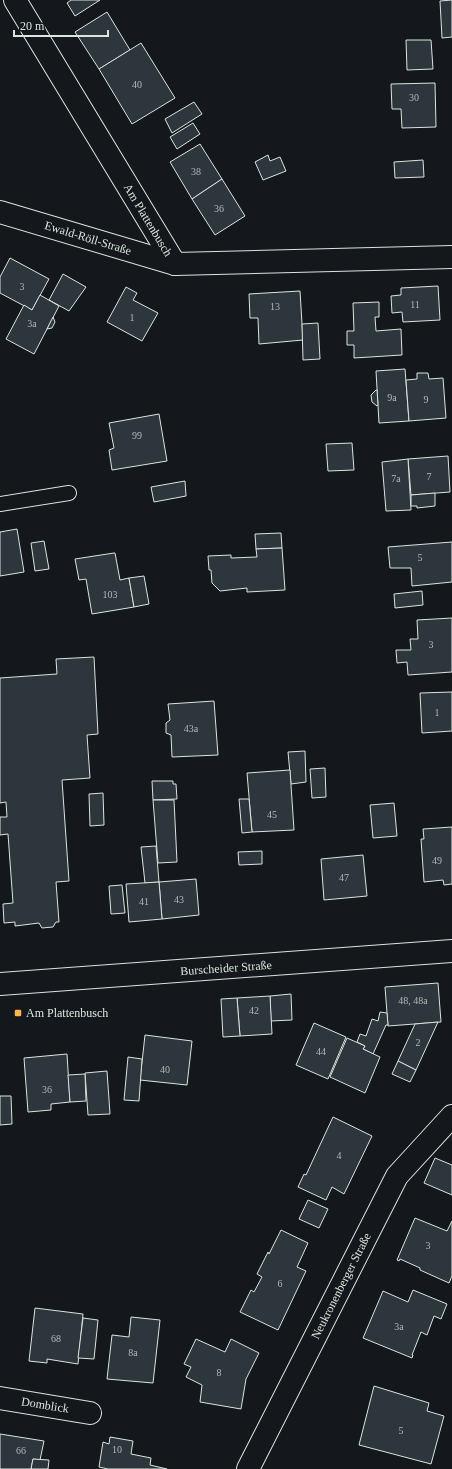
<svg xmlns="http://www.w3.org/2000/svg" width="452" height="1469" font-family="'Times New Roman',serif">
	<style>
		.building { fill: #2c363c; stroke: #d8e6dc }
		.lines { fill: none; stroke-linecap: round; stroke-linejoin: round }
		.lane-casing { stroke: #d8e6dc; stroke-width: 16 }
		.street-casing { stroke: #d8e6dc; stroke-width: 24 }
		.primary-casing { stroke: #d8e6dc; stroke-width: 24 }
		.lane { stroke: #14181c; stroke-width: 14 }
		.street { stroke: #14181c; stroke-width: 22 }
		.primary { stroke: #14181c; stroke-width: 22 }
		.poi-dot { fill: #ffb74d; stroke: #14181c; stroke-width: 1.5 }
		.labels { text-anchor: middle; stroke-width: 3; stroke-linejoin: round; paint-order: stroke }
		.number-label { font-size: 10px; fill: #adbab4 }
		.street-label { font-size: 12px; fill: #d8e6dc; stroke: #14181c }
		.poi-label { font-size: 12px; fill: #d8e6dc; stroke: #14181c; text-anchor: start }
	</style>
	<rect width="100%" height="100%" fill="#14181c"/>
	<g class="building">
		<polygon points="71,0 100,0 75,16 67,3"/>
		<polygon points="452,0 452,37 442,38 440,1"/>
		<polygon points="107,12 130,50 99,69 75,32"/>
		<polygon points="406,40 431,40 433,69 407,70"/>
		<polygon points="141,43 175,98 132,124 99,69"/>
		<polygon points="435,83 436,127 402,128 401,109 392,109 391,84"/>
		<polygon points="194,102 202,114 172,133 165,119"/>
		<polygon points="193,123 200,134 177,149 170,137"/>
		<polygon points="200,144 222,179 192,199 170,162"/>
		<polygon points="268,155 270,161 280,157 286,171 263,180 255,162"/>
		<polygon points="423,160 424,177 395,178 394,162"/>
		<polygon points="222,179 245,216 215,235 192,199"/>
		<polygon points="10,258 49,279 32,310 0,293 0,277"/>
		<polygon points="63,274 86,287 69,311 49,300"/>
		<polygon points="438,286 440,320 403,322 402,312 392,313 391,296 401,295 401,288"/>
		<polygon points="126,287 137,293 133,300 158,313 142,341 107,322"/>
		<polygon points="300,291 303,340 259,344 258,318 250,318 249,294"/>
		<polygon points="40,295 59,306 34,354 6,339 24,305 32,310"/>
		<polygon points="379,302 379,317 375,317 376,331 401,329 402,355 354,358 354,345 347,345 347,331 354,331 353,303"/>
		<polygon points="53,317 55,322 52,328 47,329"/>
		<polygon points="318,323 320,359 303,360 302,324"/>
		<polygon points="405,369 409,421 379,423 376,371"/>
		<polygon points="417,373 428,373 429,379 443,378 446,418 409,421 406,380 417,379"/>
		<polygon points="376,390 377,390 378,405 377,406 372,402 371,395"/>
		<polygon points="159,414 167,461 112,470 109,450 114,448 109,423"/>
		<polygon points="352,443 354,470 328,471 326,444"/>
		<polygon points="448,456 450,492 411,495 408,459"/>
		<polygon points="408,459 411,510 386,511 382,462"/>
		<polygon points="185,481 186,496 154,502 151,487"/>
		<polygon points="435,493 435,506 417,508 417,506 411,506 411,495"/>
		<polygon points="17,529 24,572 0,576 0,532"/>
		<polygon points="281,533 282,548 256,549 255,534"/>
		<polygon points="44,541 49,569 35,571 31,543"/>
		<polygon points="452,542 452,582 412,586 411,568 390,568 388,547"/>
		<polygon points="282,548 285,590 247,592 247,588 220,591 212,583 211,570 209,570 208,556 231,555 231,558 257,557 256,549"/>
		<polygon points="114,553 115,553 120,580 129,578 134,607 92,614 86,579 79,580 75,559"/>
		<polygon points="144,576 149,604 134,607 129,578"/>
		<polygon points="422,591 423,605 395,608 394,594"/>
		<polygon points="452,618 452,672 408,675 407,662 397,663 396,650 411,650 410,639 418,639 417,620"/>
		<polygon points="94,657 98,734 87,735 90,778 62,780 69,881 56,882 59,922 56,922 53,927 42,928 39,923 15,926 15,922 4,923 3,904 13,903 8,834 0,835 0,817 7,817 6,802 0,803 0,678 57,674 56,659"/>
		<polygon points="452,692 452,731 422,733 420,693"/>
		<polygon points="214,701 218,755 172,757 171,735 166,733 166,723 170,720 168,704"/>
		<polygon points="305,751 306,782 291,784 288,752"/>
		<polygon points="325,768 326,797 312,798 310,769"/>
		<polygon points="290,770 294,830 252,832 247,773"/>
		<polygon points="152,781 173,781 173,784 176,784 177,799 153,800"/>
		<polygon points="103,793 104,825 90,826 89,794"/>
		<polygon points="239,799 249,799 252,832 242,833"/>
		<polygon points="153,800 174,800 177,862 158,863"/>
		<polygon points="394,803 397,836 373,838 370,805"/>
		<polygon points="452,827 452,884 444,885 443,880 424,882 421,839 424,839 423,829"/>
		<polygon points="156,846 159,882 145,883 141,847"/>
		<polygon points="262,851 262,864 239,865 238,852"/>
		<polygon points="363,855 367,896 324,900 321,859"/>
		<polygon points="196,879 199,915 162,919 159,882"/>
		<polygon points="159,882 162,919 129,922 126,884"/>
		<polygon points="122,885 125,913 111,914 109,886"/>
		<polygon points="438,983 441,1022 388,1026 385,987"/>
		<polygon points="291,994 292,1020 271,1021 270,996"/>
		<polygon points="270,996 272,1034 240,1036 237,998"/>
		<polygon points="237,998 240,1036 223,1037 221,999"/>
		<polygon points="380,1012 387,1013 388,1025 386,1025 373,1054 363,1049 365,1046 357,1042 360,1034 366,1036 372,1019 378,1021"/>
		<polygon points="438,1022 416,1070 398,1061 415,1024"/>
		<polygon points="314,1023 346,1037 328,1079 296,1065"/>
		<polygon points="145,1035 192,1041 187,1085 140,1080"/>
		<polygon points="347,1038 365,1046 363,1049 380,1057 365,1093 330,1077"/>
		<polygon points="67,1054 70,1102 51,1104 51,1110 28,1112 24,1058"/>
		<polygon points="128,1057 142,1059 139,1101 124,1100"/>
		<polygon points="398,1061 416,1070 410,1082 392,1074"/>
		<polygon points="107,1071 110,1114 88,1115 85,1073"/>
		<polygon points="85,1074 86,1101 70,1102 68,1075"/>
		<polygon points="0,1096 11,1096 12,1124 0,1125"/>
		<polygon points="333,1117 372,1136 344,1194 332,1187 326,1200 298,1187 304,1174 306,1175"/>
		<polygon points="435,1158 452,1165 452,1195 424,1183"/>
		<polygon points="308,1200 328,1209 319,1228 299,1219"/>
		<polygon points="415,1218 447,1231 452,1221 452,1276 449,1283 420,1270 420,1268 400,1259 399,1261 397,1260"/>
		<polygon points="281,1230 308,1243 297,1267 306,1271 278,1330 240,1312 251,1290 254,1292 262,1277 257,1274 268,1252 269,1254"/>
		<polygon points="413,1290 447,1304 441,1319 434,1316 427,1335 421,1332 412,1355 413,1355 412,1358 363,1338 383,1291 408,1302"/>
		<polygon points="35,1308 83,1314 78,1364 47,1359 47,1363 29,1361"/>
		<polygon points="131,1317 160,1320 153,1383 107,1379 112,1335 129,1337"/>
		<polygon points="83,1318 98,1320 94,1359 78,1358"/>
		<polygon points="196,1339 225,1352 231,1339 259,1353 246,1379 241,1409 200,1402 202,1385 186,1377 191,1367 184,1364"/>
		<polygon points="374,1386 429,1403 427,1411 444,1416 431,1464 359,1445"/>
		<polygon points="0,1434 44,1441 40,1460 33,1459 31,1469 0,1469"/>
		<polygon points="110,1437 133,1441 131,1454 151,1458 150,1465 167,1469 108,1469 99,1467 103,1442 109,1444"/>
		<polygon points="33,1459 49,1460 48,1469 31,1469"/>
	</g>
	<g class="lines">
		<g class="lane-casing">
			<polyline id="lane" points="0,504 69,493"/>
		</g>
		<g class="street-casing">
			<g id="street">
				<polyline points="15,0 175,264 452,257"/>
				<polyline points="0,212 175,264"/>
				<polyline points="0,1398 90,1413"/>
				<polyline points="248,1469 397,1176 452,1116"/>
			</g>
		</g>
		<g class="primary-casing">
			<polyline id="primary" points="0,984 452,951"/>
		</g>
		<use href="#lane" class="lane"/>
		<use href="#street" class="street"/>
		<use href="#primary" class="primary"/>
	</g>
	<rect class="poi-dot" x="14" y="1009" width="8" height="8" rx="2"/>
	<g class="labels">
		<g class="number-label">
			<text x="137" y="88">40</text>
			<text x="414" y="101">30</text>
			<text x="196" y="175">38</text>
			<text x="219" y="212">36</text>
			<text x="22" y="290">3</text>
			<text x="415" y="308">11</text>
			<text x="275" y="310">13</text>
			<text x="132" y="321">1</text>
			<text x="32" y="327">3a</text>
			<text x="392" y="401">9a</text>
			<text x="426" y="403">9</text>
			<text x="137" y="439">99</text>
			<text x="429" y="480">7</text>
			<text x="396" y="482">7a</text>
			<text x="420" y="561">5</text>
			<text x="110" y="598">103</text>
			<text x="431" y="648">3</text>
			<text x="437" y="716">1</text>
			<text x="191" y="732">43a</text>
			<text x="272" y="818">45</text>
			<text x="437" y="864">49</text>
			<text x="344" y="881">47</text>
			<text x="179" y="903">43</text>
			<text x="144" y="905">41</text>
			<text x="413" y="1004">48, 48a</text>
			<text x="254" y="1014">42</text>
			<text x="418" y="1046">2</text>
			<text x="321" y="1055">44</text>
			<text x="165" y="1073">40</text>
			<text x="47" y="1093">36</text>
			<text x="339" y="1159">4</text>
			<text x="428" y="1249">3</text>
			<text x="280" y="1287">6</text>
			<text x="399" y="1330">3a</text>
			<text x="56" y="1342">68</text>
			<text x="133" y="1356">8a</text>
			<text x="219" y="1376">8</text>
			<text x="401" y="1434">5</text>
			<text x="117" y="1453">10</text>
			<text x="21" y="1454">66</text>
		</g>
		<g class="street-label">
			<text transform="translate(148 220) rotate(59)" y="4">Am Plattenbusch</text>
			<text transform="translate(88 238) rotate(17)" y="4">Ewald-Röll-Straße</text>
			<text transform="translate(226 968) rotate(-4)" y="4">Burscheider Straße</text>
			<text transform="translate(341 1286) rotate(-63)" y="4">Neukronenberger Straße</text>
			<text transform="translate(45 1405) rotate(9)" y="4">Domblick</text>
		</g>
		<g class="poi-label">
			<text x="26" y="1017">Am Plattenbusch</text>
		</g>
	</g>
	<path d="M14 30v6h94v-6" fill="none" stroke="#d8e6dc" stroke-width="2"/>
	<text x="20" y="30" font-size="12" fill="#d8e6dc" stroke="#14181c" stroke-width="3" paint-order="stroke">20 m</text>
</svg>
